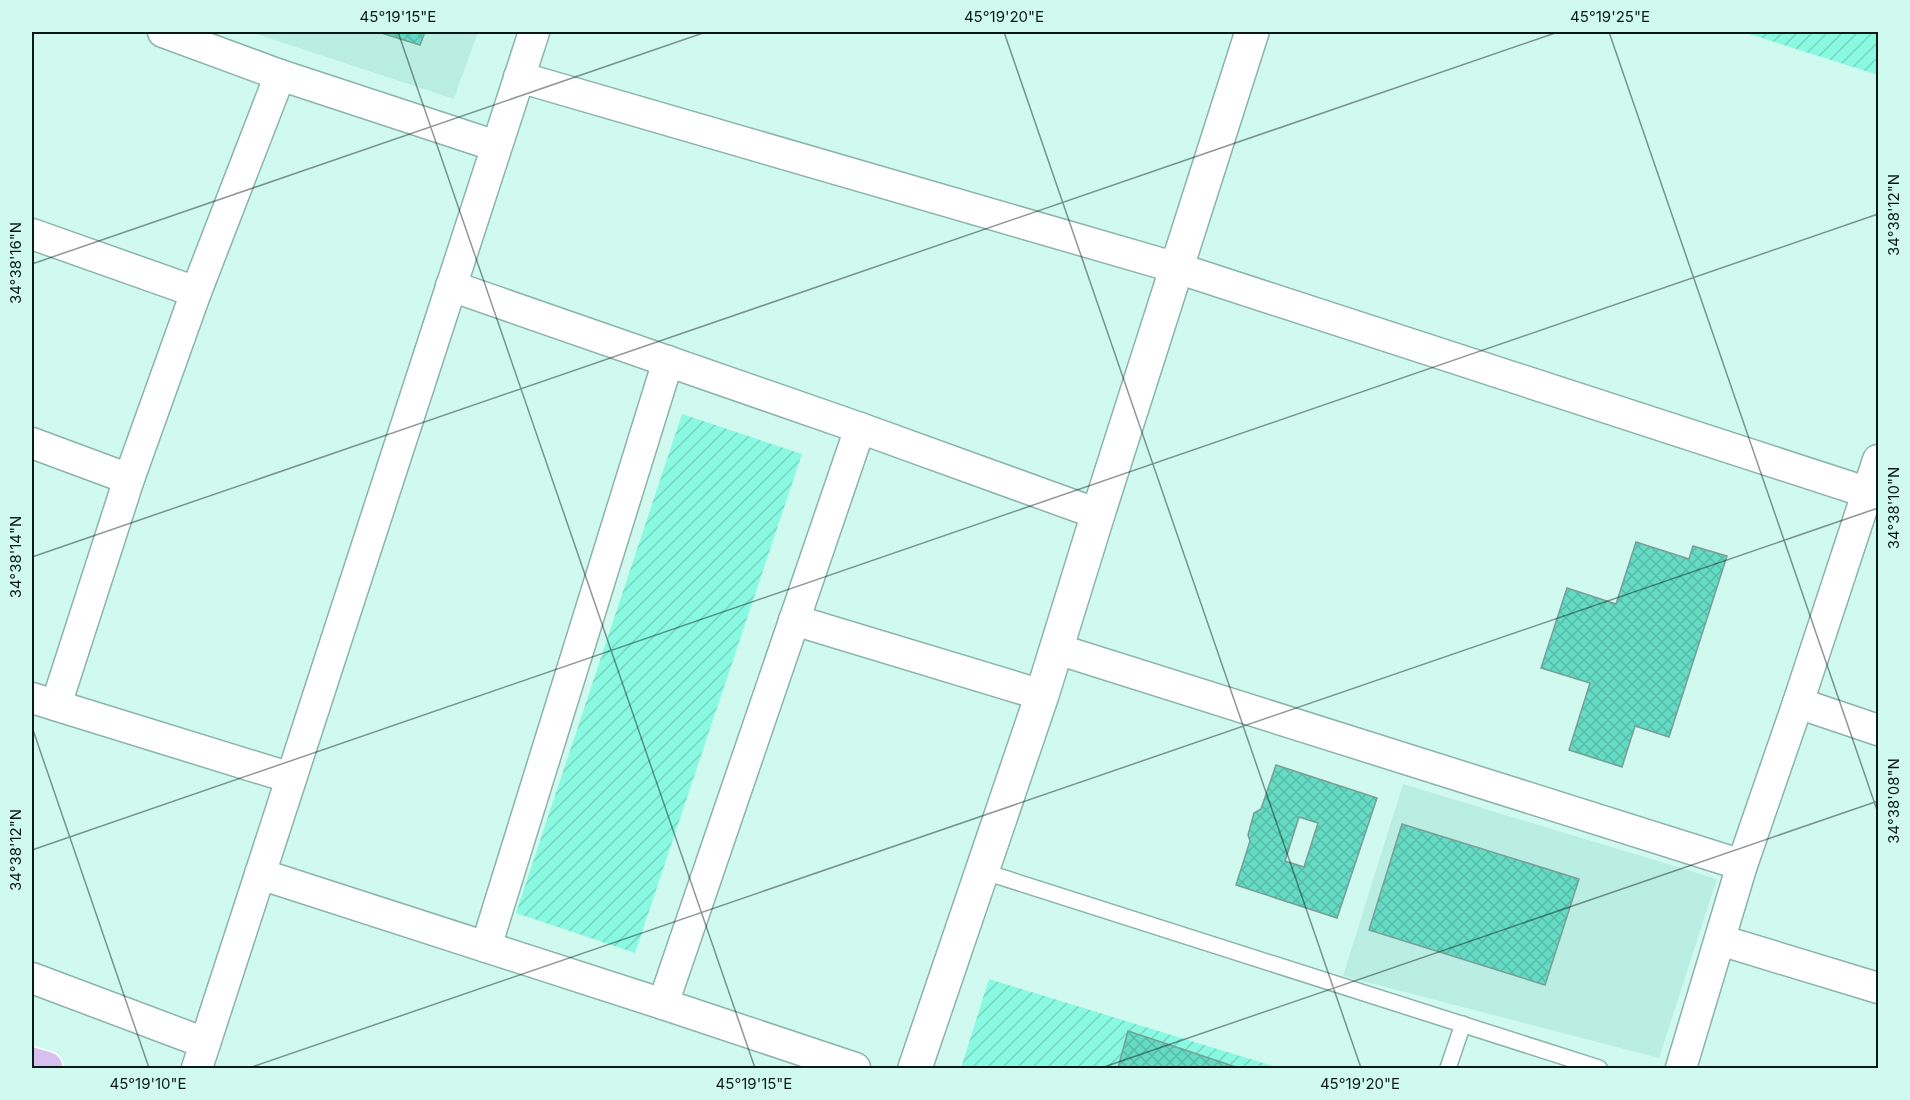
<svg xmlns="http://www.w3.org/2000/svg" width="1910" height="1100" font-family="Inter,sans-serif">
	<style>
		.built { fill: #bbeee2 }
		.garden { fill: url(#garden-furrows) }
		.building { fill: url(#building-cross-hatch); stroke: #789f96; stroke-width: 1.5; fill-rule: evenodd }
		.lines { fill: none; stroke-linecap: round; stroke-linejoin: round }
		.service-casing { stroke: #8bb3a9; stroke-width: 18 }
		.minor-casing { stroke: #8bb3a9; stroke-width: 33 }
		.tertiary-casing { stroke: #8bb3a9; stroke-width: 36 }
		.primary-casing { stroke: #fff; stroke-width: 36 }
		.service { stroke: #fff; stroke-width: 15 }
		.minor { stroke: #fff; stroke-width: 30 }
		.tertiary { stroke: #fff; stroke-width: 33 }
		.primary { stroke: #d7c0ee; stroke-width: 33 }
		.ticks { fill: none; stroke: #091915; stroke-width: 1.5; stroke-opacity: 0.45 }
		.neatline { fill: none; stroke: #091915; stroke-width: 2 }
		.ticks-label { font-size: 15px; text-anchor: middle; fill: #091915 }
	</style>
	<defs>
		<pattern id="garden-furrows" width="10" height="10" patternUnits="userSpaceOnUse" patternTransform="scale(1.5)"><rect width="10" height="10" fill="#89f9e2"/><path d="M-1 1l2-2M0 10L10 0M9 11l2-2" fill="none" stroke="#75d5c1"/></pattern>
		<pattern id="building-cross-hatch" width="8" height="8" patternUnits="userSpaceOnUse" patternTransform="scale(1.5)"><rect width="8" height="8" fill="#65dbc4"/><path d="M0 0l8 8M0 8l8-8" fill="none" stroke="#56bba8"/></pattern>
	</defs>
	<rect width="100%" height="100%" fill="#d0faf0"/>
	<g class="built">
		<polygon points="250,32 478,32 454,99"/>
		<polygon points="1403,784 1717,879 1659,1058 1343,976"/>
	</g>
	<g class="garden">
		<polygon points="1743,32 1878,32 1878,75"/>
		<polygon points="682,414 802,454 635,953 516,913"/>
		<polygon points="989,979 1279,1068 961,1068"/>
	</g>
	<g class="building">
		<polygon points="378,32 425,32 420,45"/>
		<polygon points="1636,542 1689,559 1693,546 1727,556 1669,737 1635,726 1622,767 1569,750 1590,683 1541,668 1567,588 1616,604"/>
		<path d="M1276,765l101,33 -40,120 -101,-33 14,-44 -2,-6 6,-22 7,-4zM1299,817l19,6 -14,44 -19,-6z"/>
		<polygon points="1402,824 1579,879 1545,985 1369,930"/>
		<polygon points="1128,1031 1236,1067 1236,1068 1118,1068"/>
	</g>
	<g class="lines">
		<g class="service-casing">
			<g id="service">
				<polyline points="982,871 1599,1068"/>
				<polyline points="1448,1068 1463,1024"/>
			</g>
		</g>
		<g class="minor-casing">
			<g id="minor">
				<polyline points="163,32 280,75 496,146"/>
				<polyline points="519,77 1177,268 1878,496"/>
				<polyline points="32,234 196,292"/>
				<polyline points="451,286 860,428 1098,514"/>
				<polyline points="32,443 129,479"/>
				<polyline points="794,620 1042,695"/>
				<polyline points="1057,649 1742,865"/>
				<polyline points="32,698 291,778"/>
				<polyline points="1798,703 1878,730"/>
				<polyline points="56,705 129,479 196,292 280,75"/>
				<polyline points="260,874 663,1004 855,1068"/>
				<polyline points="1720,940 1878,988"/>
				<polyline points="486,947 668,361"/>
				<polyline points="32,978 205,1043"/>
				<polyline points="663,1004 860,428"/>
				<polyline points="197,1068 534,32"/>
				<polyline points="1681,1068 1742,865 1798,703 1878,460"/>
			</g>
		</g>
		<g class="tertiary-casing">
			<polyline id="tertiary" points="915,1068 1042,695 1098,514 1252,32"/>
		</g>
		<g class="primary-casing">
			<polyline id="primary" points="32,1064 46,1068"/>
		</g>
		<use href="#service" class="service"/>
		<use href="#minor" class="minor"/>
		<use href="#tertiary" class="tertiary"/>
		<use href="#primary" class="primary"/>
	</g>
	<path class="ticks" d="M398,32l357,1036M1004,32l357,1036M1609,32l269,781M32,264l674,-232M32,557l1526,-525M32,727l117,341M32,850l1846,-636M249,1068l1629,-560M1101,1068l777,-267"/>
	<rect width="1910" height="1100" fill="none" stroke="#d0faf0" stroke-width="66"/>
	<rect x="33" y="33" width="1844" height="1034" class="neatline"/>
	<g class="ticks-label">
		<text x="398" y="22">45°19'15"E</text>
		<text x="1004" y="22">45°19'20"E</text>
		<text x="1610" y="22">45°19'25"E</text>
		<text transform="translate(1894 215) rotate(-90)" y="5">34°38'12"N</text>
		<text transform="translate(16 263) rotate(-90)" y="5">34°38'16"N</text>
		<text transform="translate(1894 508) rotate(-90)" y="5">34°38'10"N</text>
		<text transform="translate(16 557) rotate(-90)" y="5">34°38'14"N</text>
		<text transform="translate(1894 801) rotate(-90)" y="5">34°38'08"N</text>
		<text transform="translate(16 850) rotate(-90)" y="5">34°38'12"N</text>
		<text x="148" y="1089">45°19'10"E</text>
		<text x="754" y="1089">45°19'15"E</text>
		<text x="1360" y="1089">45°19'20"E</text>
	</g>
</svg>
